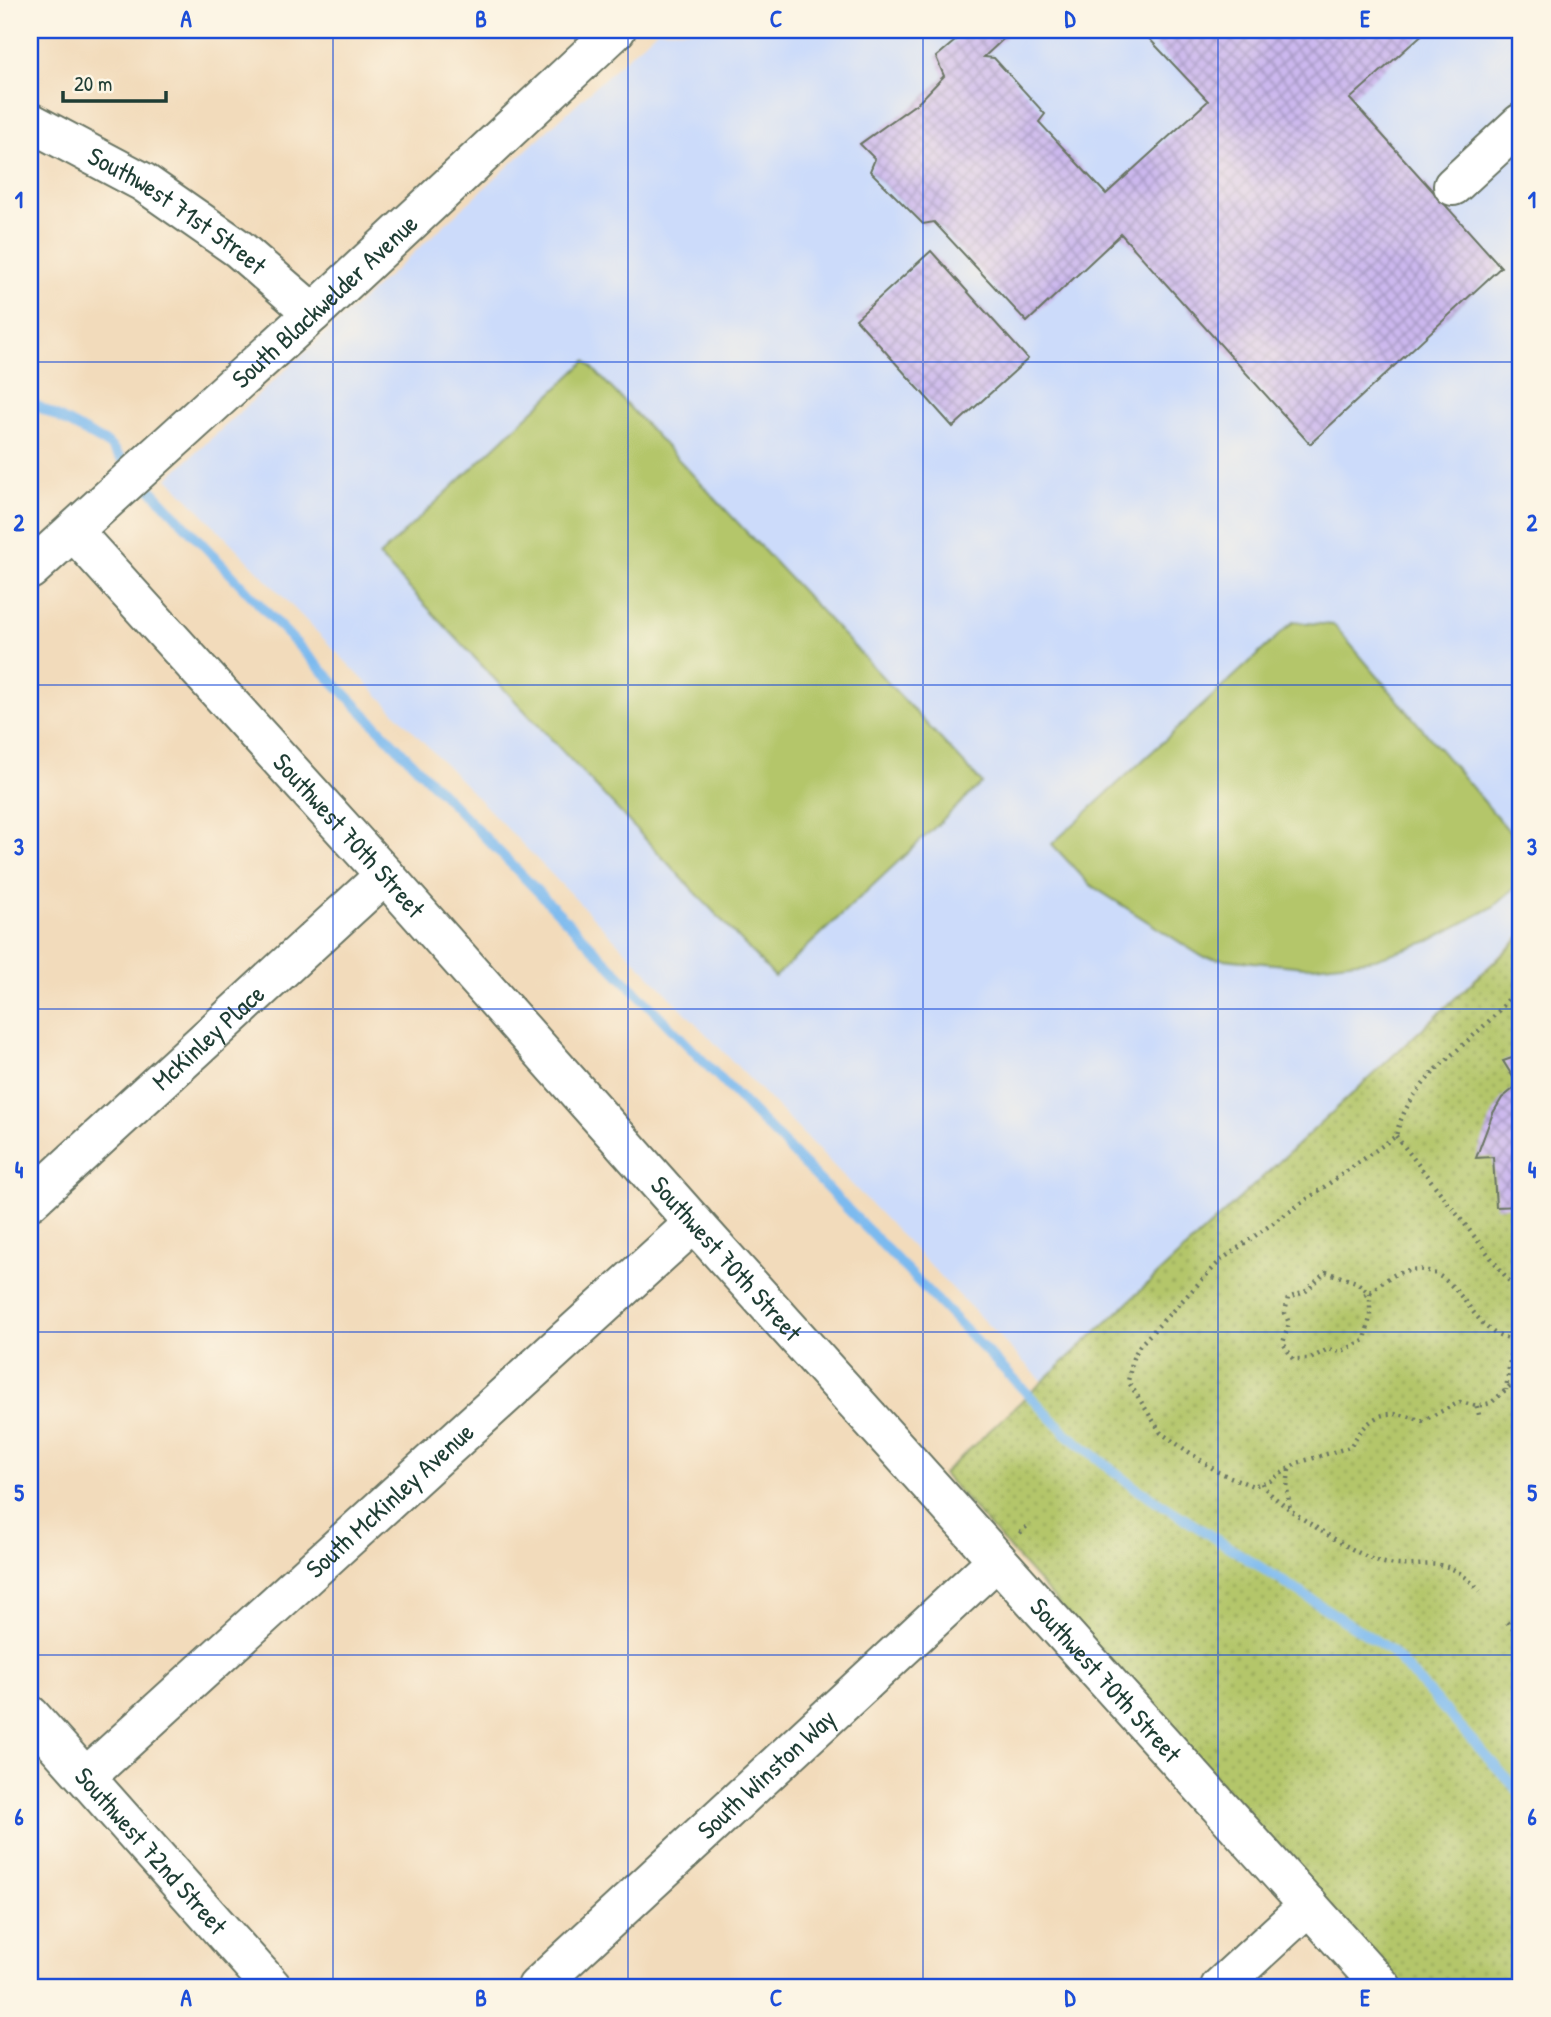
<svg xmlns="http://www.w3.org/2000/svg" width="1551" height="2017" font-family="'Patrick Hand',sans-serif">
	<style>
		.built { fill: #ccdbfa }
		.park { fill: url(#park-dots); stroke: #6a824f; stroke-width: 2 }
		.pitch { fill: #b4c66a; stroke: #6a824f; stroke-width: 2 }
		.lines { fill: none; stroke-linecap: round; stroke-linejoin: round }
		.stream { stroke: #7cbaef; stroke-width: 10 }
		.building { fill: url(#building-cross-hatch) }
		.minor-casing { stroke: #697463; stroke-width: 42 }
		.path { stroke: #697463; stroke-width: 4.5; stroke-dasharray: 2 5; stroke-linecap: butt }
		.minor { stroke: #fff; stroke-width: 38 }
		.grid { fill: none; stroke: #1d4ed8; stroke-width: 2; stroke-opacity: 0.55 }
		.labels { text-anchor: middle; stroke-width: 5; stroke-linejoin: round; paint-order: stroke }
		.street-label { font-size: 26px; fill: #1f3d34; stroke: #fcf5e5 }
		.neatline { fill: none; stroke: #1d4ed8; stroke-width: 2.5 }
		.grid-label { font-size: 23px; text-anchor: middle; font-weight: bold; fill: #1d4ed8 }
	</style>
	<defs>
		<pattern id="park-dots" width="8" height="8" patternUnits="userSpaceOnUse" patternTransform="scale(1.75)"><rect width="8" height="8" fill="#b4c66a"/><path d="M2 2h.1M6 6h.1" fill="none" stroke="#92a258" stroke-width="1.8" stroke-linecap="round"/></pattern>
		<pattern id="building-cross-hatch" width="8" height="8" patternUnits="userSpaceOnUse" patternTransform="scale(1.75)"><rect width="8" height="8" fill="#ccb8ee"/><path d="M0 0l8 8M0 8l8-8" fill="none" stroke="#a597c2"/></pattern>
	</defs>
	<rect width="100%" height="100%" fill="#fcf5e5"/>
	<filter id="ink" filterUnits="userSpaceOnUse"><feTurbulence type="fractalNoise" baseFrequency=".0143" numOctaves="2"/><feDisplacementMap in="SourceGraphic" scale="14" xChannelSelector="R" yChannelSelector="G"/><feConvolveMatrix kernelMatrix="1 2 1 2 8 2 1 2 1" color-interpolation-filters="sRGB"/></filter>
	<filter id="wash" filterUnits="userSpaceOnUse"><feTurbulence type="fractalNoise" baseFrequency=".00686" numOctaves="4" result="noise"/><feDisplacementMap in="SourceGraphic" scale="28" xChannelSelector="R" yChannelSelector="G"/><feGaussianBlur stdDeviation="1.57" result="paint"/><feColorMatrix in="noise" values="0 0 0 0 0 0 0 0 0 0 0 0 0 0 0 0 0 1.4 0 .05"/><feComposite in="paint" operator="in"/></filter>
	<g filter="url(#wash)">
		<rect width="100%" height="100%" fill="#f2dbbb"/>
		<polygon class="built" points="657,30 1521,30 1521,935 1042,1381 168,478"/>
		<polygon class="park" points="1521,937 1521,1987 1400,1987 943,1474"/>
		<g class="pitch">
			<polygon points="586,361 982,783 775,977 379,556"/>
			<polygon points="1293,622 1334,625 1521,845 1521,882 1493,907 1429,941 1375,959 1305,967 1203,957 1089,884 1052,844"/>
		</g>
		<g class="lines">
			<polyline class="stream" points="30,402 108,444 312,660 1067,1434 1133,1486 1389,1649 1521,1794"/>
		</g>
		<g id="blocks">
			<g class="building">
				<polygon points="968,30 1013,30 984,57 994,58 1045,114 1039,122 1106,194 1208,101 1141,30 1281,30 1285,34 1290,30 1427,30 1350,99 1501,267 1310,444 1121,234 1027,322 934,222 923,224 870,171 875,159 860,144 920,101 944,76 936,57"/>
				<polygon points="931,251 1028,359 953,427 856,319"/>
				<polygon points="1521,1055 1521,1206 1496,1207 1493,1157 1476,1158 1493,1113 1502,1098 1518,1085 1503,1061"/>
			</g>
		</g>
	</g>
	<g filter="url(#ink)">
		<use href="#blocks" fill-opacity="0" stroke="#697463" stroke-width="2"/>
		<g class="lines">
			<g class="minor-casing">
				<g id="minor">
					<path id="s1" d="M30,122l113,60 96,67 74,64"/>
					<polyline points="1453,186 1521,123"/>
					<path id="s2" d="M73,531l312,344 309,348 688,764"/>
					<path id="s3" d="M30,570l283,-257 303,-283"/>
					<path id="s4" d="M30,1201l355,-326"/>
					<path id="s5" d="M30,1715l242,272"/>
					<path id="s6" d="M86,1777l608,-554"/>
					<path id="s7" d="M537,1987l460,-427"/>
					<polyline points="1220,1987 1309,1905"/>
				</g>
			</g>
			<g class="path">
				<path d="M1521,983c-9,11 -17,23 -27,33 -35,36 -87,68 -98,120l-175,124 -81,85 -7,13 -5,23 33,52 57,39 35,14 17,-5 27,-18 53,-16c21,-34 35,-40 72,-26l38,-19 17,4 14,-3 30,-27"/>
				<polyline points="1396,1136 1513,1286 1516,1316 1506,1390"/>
				<polygon points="1326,1272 1356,1282 1370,1293 1370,1317 1365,1340 1340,1352 1328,1349 1310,1359 1293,1359 1283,1343 1289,1323 1285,1313 1288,1298 1305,1292"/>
				<path d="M1364,1295c13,-6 22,-18 37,-23 63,-19 69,77 120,66"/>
				<polyline points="1477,1406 1479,1415"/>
				<polyline points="1289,1470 1287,1488 1290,1510"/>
				<path d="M1262,1483c5,17 95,72 115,78 46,14 62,-15 103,30"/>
				<polyline points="1020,1533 1030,1523"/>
				<polyline points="1507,1622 1521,1636"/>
			</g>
			<use href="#minor" class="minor"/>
		</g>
	</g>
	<path class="grid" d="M333,30v1957M628,30v1957M923,30v1957M1218,30v1957M30,362h1491M30,685h1491M30,1009h1491M30,1332h1491M30,1655h1491"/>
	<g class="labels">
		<g class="street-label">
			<text dy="9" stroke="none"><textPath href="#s1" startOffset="172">Southwest 71st Street</textPath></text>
			<text dy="9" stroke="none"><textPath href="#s3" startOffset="399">South Blackwelder Avenue</textPath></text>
			<text dy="9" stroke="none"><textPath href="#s2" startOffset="411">Southwest 70th Street</textPath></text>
			<text dy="9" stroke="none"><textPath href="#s4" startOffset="242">McKinley Place</textPath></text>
			<text dy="9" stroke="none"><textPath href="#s2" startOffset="978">Southwest 70th Street</textPath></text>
			<text dy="9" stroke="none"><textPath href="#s6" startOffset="411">South McKinley Avenue</textPath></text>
			<text dy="9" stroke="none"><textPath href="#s2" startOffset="1545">Southwest 70th Street</textPath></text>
			<text dy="9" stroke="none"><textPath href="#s7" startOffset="313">South Winston Way</textPath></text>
			<text dy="9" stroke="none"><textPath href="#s5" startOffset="182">Southwest 72nd Street</textPath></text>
		</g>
	</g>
	<rect width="1551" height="2017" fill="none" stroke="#fcf5e5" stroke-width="77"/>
	<path d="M63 91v10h103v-10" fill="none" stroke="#1f3d34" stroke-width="3.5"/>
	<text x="74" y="91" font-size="21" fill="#1f3d34" stroke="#fcf5e5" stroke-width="5" paint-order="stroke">20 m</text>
	<rect x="38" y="38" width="1474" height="1941" class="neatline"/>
	<g class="grid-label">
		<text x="186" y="27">A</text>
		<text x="481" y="27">B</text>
		<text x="776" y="27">C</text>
		<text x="1070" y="27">D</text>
		<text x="1365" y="27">E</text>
		<text x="19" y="208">1</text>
		<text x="1532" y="208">1</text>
		<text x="19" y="531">2</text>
		<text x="1532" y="531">2</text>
		<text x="19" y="855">3</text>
		<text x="1532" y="855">3</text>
		<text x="19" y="1178">4</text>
		<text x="1532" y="1178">4</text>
		<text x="19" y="1501">5</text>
		<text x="1532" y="1501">5</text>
		<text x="19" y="1825">6</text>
		<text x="1532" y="1825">6</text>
		<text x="186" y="2006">A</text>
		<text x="481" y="2006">B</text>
		<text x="776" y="2006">C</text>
		<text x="1070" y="2006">D</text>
		<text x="1365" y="2006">E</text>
	</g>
</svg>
